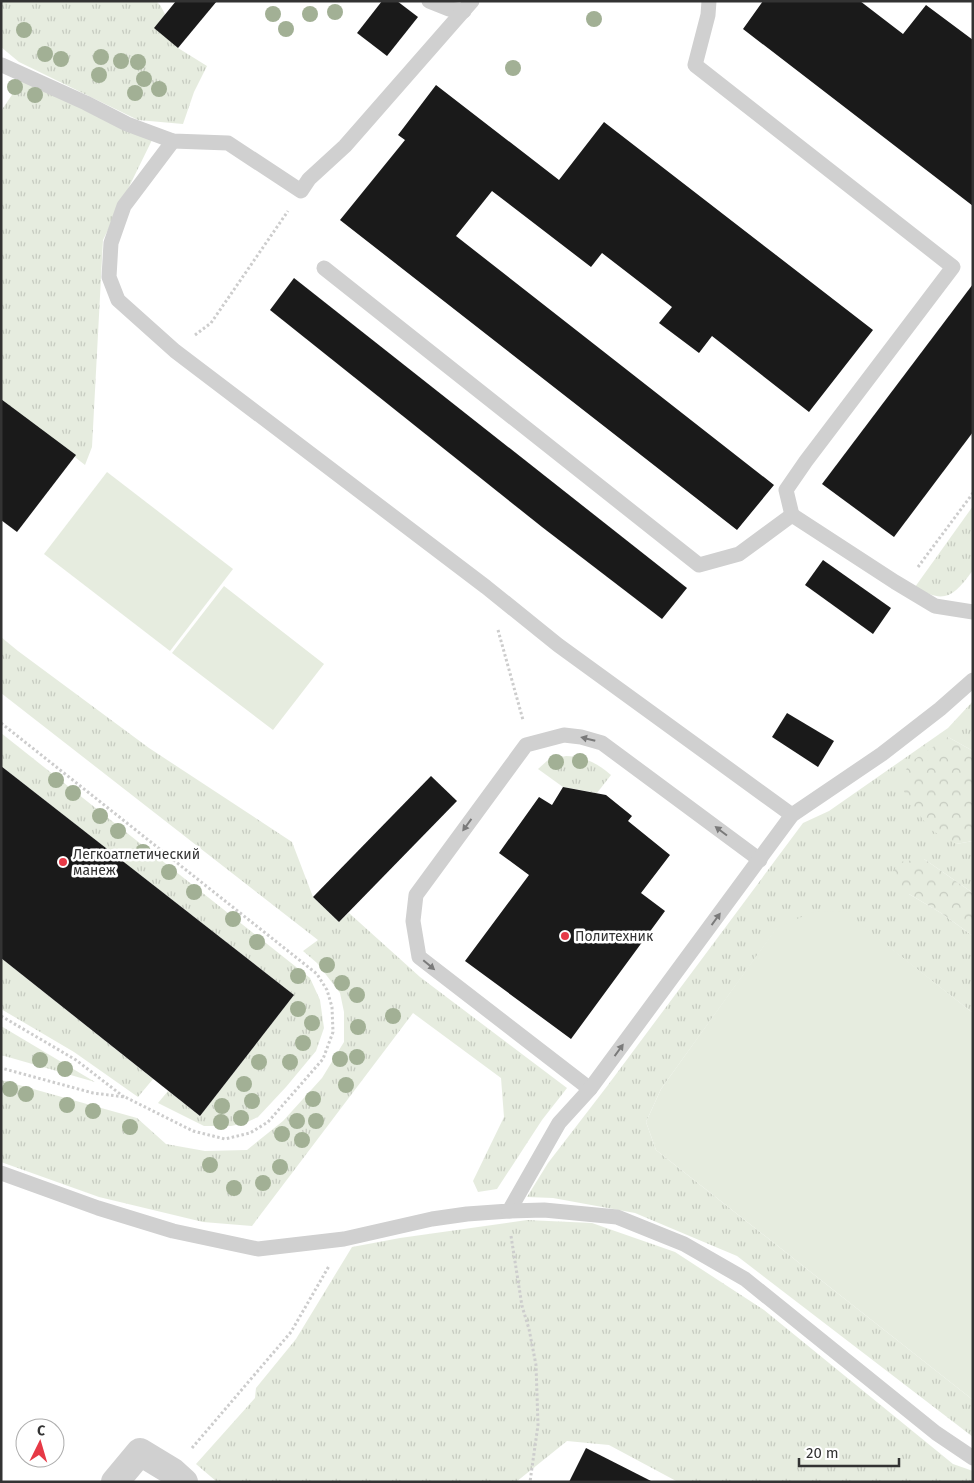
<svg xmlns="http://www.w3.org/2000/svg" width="974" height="1483" font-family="'Fira Sans',sans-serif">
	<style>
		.grass { fill: url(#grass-tufts) }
		.forest { fill: url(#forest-crowns) }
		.pitch { fill: #e6ecdf }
		.building { fill: #1a1a1a }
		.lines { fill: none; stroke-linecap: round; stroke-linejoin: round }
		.path { stroke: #cdcdcd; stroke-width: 3; stroke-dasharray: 2.5 2.5; stroke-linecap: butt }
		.service { stroke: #d0d0d0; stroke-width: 15 }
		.minor { stroke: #d0d0d0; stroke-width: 28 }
		.tree { fill: #a2b095 }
		.oneway { fill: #7a7a7a }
		.poi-dot { fill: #e63946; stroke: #fff; stroke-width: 2 }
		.labels { text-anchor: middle; stroke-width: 5; stroke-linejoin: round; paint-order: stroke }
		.poi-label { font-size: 14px; fill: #333; stroke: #fff; text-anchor: start }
	</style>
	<defs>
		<pattern id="grass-tufts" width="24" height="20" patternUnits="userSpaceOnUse" patternTransform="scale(1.25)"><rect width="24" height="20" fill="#e6ecdf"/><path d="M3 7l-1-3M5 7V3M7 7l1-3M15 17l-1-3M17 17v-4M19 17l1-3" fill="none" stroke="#c6cbc0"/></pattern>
		<pattern id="forest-crowns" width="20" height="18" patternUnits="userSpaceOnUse" patternTransform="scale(1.25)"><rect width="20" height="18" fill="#e6ecdf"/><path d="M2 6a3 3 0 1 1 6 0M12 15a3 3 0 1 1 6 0" fill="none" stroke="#c6cbc0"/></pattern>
	</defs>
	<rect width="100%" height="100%" fill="#fff"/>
	<g class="grass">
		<polygon points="1,1 156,1 160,5 165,14 155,28 178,48 207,66 194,92 183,124 138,120 19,62 1,47"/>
		<polygon points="22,80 152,140 103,240 92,447 85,465 1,399 1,111"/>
		<path d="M973,506v64c-19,26 -28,35 -58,17z"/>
		<polygon points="1,637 18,651 149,748 292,842 313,897 339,922 349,913 420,977 567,1088 542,1120 497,1189 478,1192 473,1181 504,1117 501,1078 413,1013 252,1226 203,1222 99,1197 1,1162 1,1080 137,1118 166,1144 205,1151 247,1150 283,1121 322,1078 344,1042 344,1012 340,993 317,963 303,951 318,940 1,693"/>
		<polygon points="973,701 973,751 948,737 956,844 973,841 973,893 924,859 909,894 941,913 973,936 973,1013 844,912 777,928 661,1089 646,1122 656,1150 973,1400 973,1437 737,1256 635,1213 553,1198 527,1197 548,1163 608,1085 803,823 829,811 948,728"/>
		<polygon points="1,733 310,978 320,1000 324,1028 316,1051 286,1087 258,1117 245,1123 231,1126 204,1126 158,1103 168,1091 200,1116 294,995 1,766"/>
		<path d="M566,756c19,1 31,7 45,19l-14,18 -34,-6 -25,-18 10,-9z"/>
		<polygon points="1,958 153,1079 138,1097 74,1052 1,1009"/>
		<polygon points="1,1026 95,1082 1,1055"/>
		<polygon points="527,1220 592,1223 675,1252 764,1310 953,1464 973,1471 973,1482 678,1482 609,1445 567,1441 516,1482 217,1482 196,1464 255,1398 256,1388 296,1339 352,1247 400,1238"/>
	</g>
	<g class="forest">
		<polygon points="948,737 973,751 973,841 956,844 931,830 912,805 898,781 912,761"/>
		<polygon points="924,859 973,893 973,936 941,913 909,894 891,876 899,862"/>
	</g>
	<g class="pitch">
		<polygon points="107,472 233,569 170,651 44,554"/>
		<polygon points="224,586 324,664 273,730 172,653"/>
		<polygon points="844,911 973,1013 973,1400 656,1150 646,1122 661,1089 777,927 814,912"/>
	</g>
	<g class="building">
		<polygon points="176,1 217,1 178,48 154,28"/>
		<polygon points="382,1 397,1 418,17 387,56 357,33"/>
		<polygon points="763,1 860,1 903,34 926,5 973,40 973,206 743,29"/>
		<polygon points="436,85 559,180 604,122 873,330 809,412 712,336 699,353 659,323 672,307 602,253 591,267 492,191 456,236 774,485 737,530 340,220 405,140 398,135"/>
		<polygon points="294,278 687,588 662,619 542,527 270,310"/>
		<polygon points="973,284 973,432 894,537 822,484"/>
		<polygon points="1,399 76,455 17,532 1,520"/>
		<polygon points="823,560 891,608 873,634 805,585"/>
		<polygon points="787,713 834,741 818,767 772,737"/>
		<polygon points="1,766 294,995 200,1116 1,958"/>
		<polygon points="431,776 457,801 339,922 313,897"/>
		<polygon points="563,787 606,795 632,816 628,821 670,855 641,893 665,911 571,1039 465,961 529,875 499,853 539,797 552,805"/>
		<polygon points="586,1448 653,1482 569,1482"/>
	</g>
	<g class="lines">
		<g class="path">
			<polyline points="195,335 211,323 288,211"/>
			<polyline points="918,567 973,493"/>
			<polyline points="498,630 523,720"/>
			<polyline points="1,723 317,974 327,990 332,1007 333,1032 323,1059 268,1122 250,1133 225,1139 193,1131 125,1097 93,1093 1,1068"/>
			<polyline points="1,1016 76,1060 124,1097"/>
			<polyline points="511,1236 522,1306 529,1329 536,1365 538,1425 530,1482"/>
			<polyline points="192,1448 291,1332 329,1266"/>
		</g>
		<g class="service">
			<polyline points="429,1 449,9 464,11"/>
			<polyline points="709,1 708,15 695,65 953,267 806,461 786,490 792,515"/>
			<polyline points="2,65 86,103 127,124 173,141 228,143 301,191 309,179 345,146 472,1"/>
			<polyline points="173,141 124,206 111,243 109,277 118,300 175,351 486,587 558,645 792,815"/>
			<polyline points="324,268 699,565 739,554 792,515 895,582 935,606 973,612"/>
			<polyline points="590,1089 419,957 413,921 416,895 526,745 564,735 581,737 602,743 760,860"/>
			<polyline points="1,1173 98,1208 173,1231 258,1249 344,1239 432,1219 467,1214 509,1211 559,1123 590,1089 604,1070 792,815 882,754 940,709 973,680"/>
			<polyline points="509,1211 544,1210 617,1217 684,1244 745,1279 936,1433 973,1458"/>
		</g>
		<polyline class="minor" points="115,1482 140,1452 173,1472 184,1482"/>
	</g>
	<g class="tree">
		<circle cx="335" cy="12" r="8"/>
		<circle cx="273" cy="14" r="8"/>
		<circle cx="310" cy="14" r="8"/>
		<circle cx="594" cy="19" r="8"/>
		<circle cx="286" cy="29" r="8"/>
		<circle cx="24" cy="30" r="8"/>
		<circle cx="45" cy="54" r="8"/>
		<circle cx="101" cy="57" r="8"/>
		<circle cx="61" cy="59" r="8"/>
		<circle cx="121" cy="61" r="8"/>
		<circle cx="138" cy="62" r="8"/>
		<circle cx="513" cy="68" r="8"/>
		<circle cx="99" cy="75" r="8"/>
		<circle cx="144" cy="79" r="8"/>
		<circle cx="15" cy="87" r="8"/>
		<circle cx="159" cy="89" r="8"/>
		<circle cx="135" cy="93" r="8"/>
		<circle cx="35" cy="95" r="8"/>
		<circle cx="580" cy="761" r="8"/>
		<circle cx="556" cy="762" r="8"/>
		<circle cx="56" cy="780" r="8"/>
		<circle cx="73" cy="793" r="8"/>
		<circle cx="100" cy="816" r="8"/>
		<circle cx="118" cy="831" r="8"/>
		<circle cx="143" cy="852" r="8"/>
		<circle cx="169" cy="872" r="8"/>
		<circle cx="194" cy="892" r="8"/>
		<circle cx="233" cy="919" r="8"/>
		<circle cx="257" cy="942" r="8"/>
		<circle cx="327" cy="965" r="8"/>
		<circle cx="298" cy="976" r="8"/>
		<circle cx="342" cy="983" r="8"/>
		<circle cx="357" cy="995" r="8"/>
		<circle cx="298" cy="1009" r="8"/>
		<circle cx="393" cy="1016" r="8"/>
		<circle cx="312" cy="1023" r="8"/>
		<circle cx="358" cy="1027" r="8"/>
		<circle cx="303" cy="1043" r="8"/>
		<circle cx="357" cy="1057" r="8"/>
		<circle cx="340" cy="1059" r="8"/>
		<circle cx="40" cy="1060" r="8"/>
		<circle cx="259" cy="1062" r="8"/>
		<circle cx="290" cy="1062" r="8"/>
		<circle cx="65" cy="1069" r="8"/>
		<circle cx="244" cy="1084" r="8"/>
		<circle cx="346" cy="1085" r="8"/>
		<circle cx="10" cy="1089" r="8"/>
		<circle cx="26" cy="1094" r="8"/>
		<circle cx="313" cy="1099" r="8"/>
		<circle cx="252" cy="1101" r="8"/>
		<circle cx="67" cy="1105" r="8"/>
		<circle cx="222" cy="1106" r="8"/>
		<circle cx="93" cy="1111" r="8"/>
		<circle cx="241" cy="1118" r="8"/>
		<circle cx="297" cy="1121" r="8"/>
		<circle cx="316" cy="1121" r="8"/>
		<circle cx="221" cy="1122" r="8"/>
		<circle cx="130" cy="1127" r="8"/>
		<circle cx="282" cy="1134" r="8"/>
		<circle cx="302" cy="1140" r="8"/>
		<circle cx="210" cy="1165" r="8"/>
		<circle cx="280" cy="1167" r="8"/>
		<circle cx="263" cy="1183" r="8"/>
		<circle cx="234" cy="1188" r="8"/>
	</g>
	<defs><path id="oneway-solid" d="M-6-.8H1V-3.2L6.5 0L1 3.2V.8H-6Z" transform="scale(1.25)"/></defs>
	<g class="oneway">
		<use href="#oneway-solid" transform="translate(588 739) rotate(-166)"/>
		<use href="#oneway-solid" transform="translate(467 825) rotate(126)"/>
		<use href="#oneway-solid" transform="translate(721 831) rotate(-143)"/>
		<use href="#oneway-solid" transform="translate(716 919) rotate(-54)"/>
		<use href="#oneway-solid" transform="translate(429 965) rotate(40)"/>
		<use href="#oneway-solid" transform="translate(619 1050) rotate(-54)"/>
	</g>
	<g class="poi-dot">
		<circle cx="63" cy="862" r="5"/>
		<circle cx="565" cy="936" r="5"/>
	</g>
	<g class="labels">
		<g class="poi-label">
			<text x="73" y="859">Легкоатлетический<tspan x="73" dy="16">манеж</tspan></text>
			<text x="575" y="941">Политехник</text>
		</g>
	</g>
	<rect width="974" height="1483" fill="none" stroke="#333333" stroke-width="5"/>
	<g transform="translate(40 1443) rotate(5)"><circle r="24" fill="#ffffff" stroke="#adadad"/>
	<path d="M0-4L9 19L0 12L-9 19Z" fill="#e63946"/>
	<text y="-8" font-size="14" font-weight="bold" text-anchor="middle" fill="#333333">С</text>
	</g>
	<path d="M799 1458v8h100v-8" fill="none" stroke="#333333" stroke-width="2.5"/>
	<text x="806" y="1458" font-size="15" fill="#333333" stroke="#ffffff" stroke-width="4" paint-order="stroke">20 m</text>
</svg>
